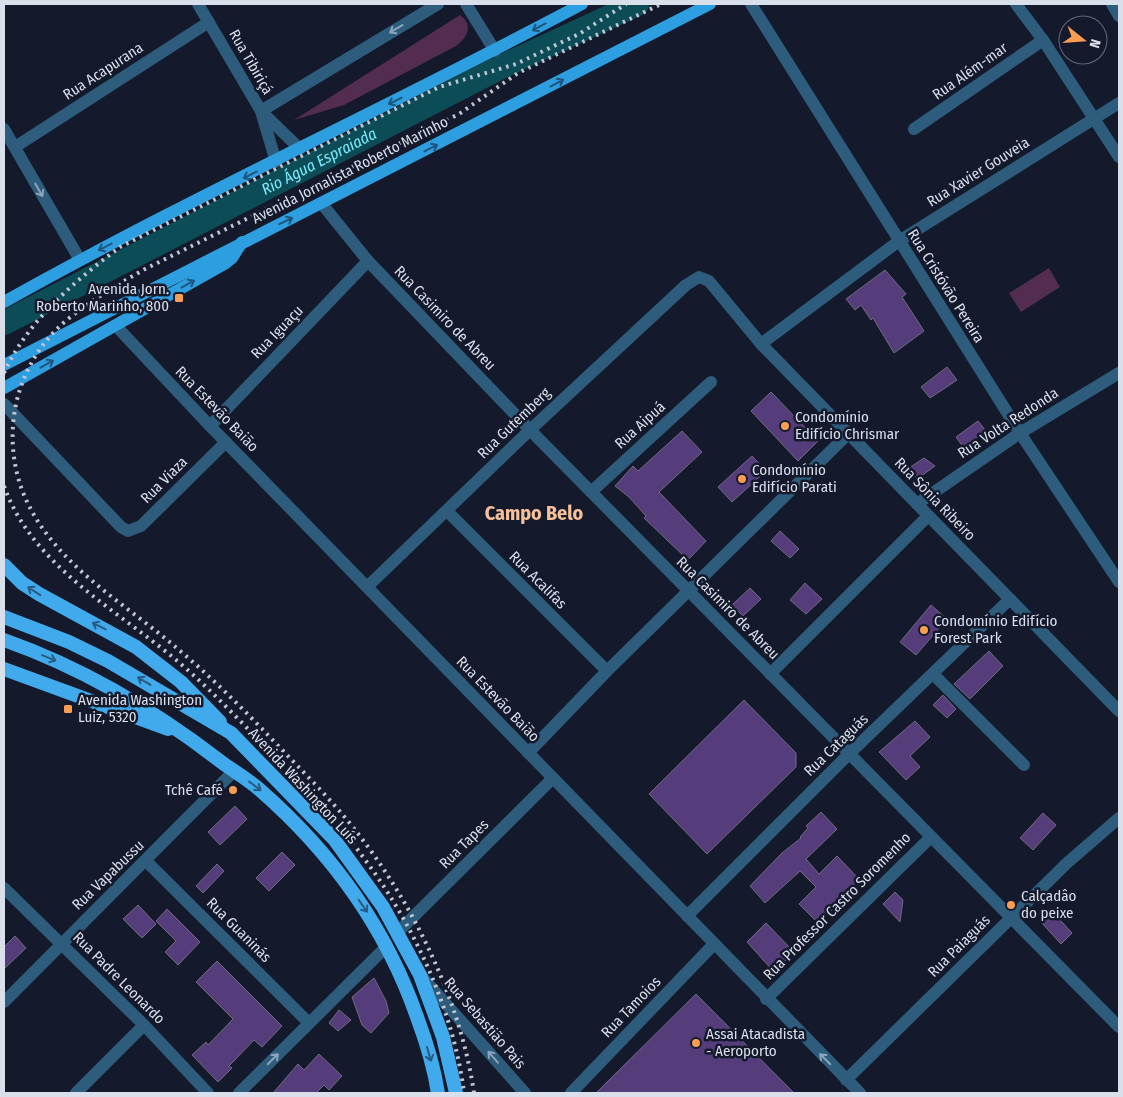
<svg xmlns="http://www.w3.org/2000/svg" width="1123" height="1097" font-family="'Fira Sans Condensed',sans-serif">
	<style>
		.green { fill: #532c51 }
		.lines { fill: none; stroke-linecap: round; stroke-linejoin: round }
		.river { stroke: #0c4c56; stroke-width: 24 }
		.building { fill: #553d7b; stroke: #706980 }
		.minor { stroke: #2d5c7c; stroke-width: 12 }
		.tertiary { stroke: #2d5c7c; stroke-width: 12 }
		.primary { stroke: #2d9ee0; stroke-width: 12 }
		.trunk { stroke: #41aaec; stroke-width: 14 }
		.rail { stroke: #c1c6d4; stroke-width: 4; stroke-dasharray: 2.5 5; stroke-linecap: butt }
		.oneway { stroke: #1f557c }
		.oneway2 { stroke: #8ca4ba }
		.oneway3 { stroke: #285b82 }
		.poi-dot { fill: #fb9e52; stroke: #141a2b; stroke-width: 2 }
		.labels { text-anchor: middle; stroke-width: 5; stroke-linejoin: round; paint-order: stroke }
		.street-label { font-size: 15px; fill: #dadfec; stroke: #141a2b }
		.poi-label { font-size: 15px; fill: #dadfec; stroke: #141a2b; text-anchor: start }
		.water-label { font-size: 16px; font-style: italic; fill: #78e9fd; stroke: #141a2b }
		.district-label { font-size: 20px; font-weight: bold; fill: #f6c09a; stroke: #141a2b }
	</style>
	<rect width="100%" height="100%" fill="#141a2b"/>
	<g class="green">
		<path d="M460,15c14,10 7,23 -4,31l-112,59 -50,15z"/>
		<polygon points="1049,268 1060,287 1021,312 1009,293"/>
	</g>
	<g class="lines">
		<path class="river" id="s1" d="M4,323l499,-257 134,-62"/>
	</g>
	<g class="building">
		<polygon points="885,270 906,294 902,297 924,331 894,353 873,318 871,320 861,305 855,310 846,299"/>
		<polygon points="947,367 957,380 930,398 921,387"/>
		<polygon points="771,392 818,441 798,461 751,411"/>
		<polygon points="978,421 986,431 963,447 956,437"/>
		<polygon points="682,431 702,452 659,492 706,541 688,560 644,518 646,516 629,497 615,486 633,466 638,471"/>
		<polygon points="752,456 766,471 732,502 718,487"/>
		<polygon points="924,458 935,466 917,479 909,468"/>
		<polygon points="780,531 799,549 790,558 771,541"/>
		<polygon points="805,583 822,599 806,614 790,600"/>
		<polygon points="750,588 761,599 743,616 732,605"/>
		<polygon points="931,605 947,619 916,655 900,642"/>
		<polygon points="989,651 1003,666 970,699 954,684"/>
		<polygon points="943,695 956,709 947,718 933,705"/>
		<polygon points="744,700 796,753 796,767 707,854 649,794"/>
		<polygon points="915,721 930,737 910,756 920,767 906,780 879,752"/>
		<polygon points="235,806 247,819 220,845 208,832"/>
		<polygon points="821,812 837,829 806,859 819,874 837,856 859,879 819,924 799,904 816,887 800,871 765,903 750,886 782,853 801,838 800,837 808,828 806,826"/>
		<polygon points="1043,813 1056,825 1033,850 1020,838"/>
		<polygon points="282,852 295,865 269,891 256,878"/>
		<polygon points="217,864 224,871 203,893 196,886"/>
		<polygon points="895,892 903,900 900,922 883,904"/>
		<polygon points="138,905 156,924 142,938 123,919"/>
		<polygon points="167,909 200,942 178,965 165,952 176,941 156,921"/>
		<polygon points="1052,911 1072,933 1061,944 1041,922"/>
		<polygon points="766,923 794,952 774,972 747,942"/>
		<polygon points="15,936 26,948 4,969 4,947"/>
		<polygon points="217,961 282,1026 262,1047 254,1040 229,1066 232,1068 218,1082 192,1055 206,1042 208,1045 233,1019 196,982"/>
		<polygon points="374,978 386,1001 389,1013 371,1033 362,1025 352,997"/>
		<polygon points="696,994 794,1093 596,1093"/>
		<polygon points="339,1010 351,1020 338,1031 329,1023"/>
		<polygon points="319,1054 342,1076 329,1090 324,1085 316,1093 273,1093 298,1064 304,1070"/>
	</g>
	<g class="lines">
		<g class="minor">
			<polyline points="198,4 261,111 276,162"/>
			<polyline points="466,4 495,51"/>
			<polyline points="751,4 1020,433 1119,582"/>
			<polyline points="1112,4 1119,16"/>
			<polyline points="261,111 438,4"/>
			<polyline points="263,113 300,149"/>
			<polyline points="4,129 80,260"/>
			<polyline points="914,129 1043,40"/>
			<polyline points="15,147 209,22"/>
			<polyline points="322,204 368,261 530,430 1119,1027"/>
			<polyline points="116,326 210,426 860,1093"/>
			<polyline points="761,344 899,241 1119,103"/>
			<polyline points="4,404 121,527 128,531 141,526 226,442"/>
			<polyline points="210,426 368,261"/>
			<polyline points="591,492 711,382"/>
			<polyline points="917,504 1020,433 1119,373"/>
			<polyline points="447,511 607,671"/>
			<polyline points="367,587 530,430 686,285 699,277 709,281 761,344 1119,711"/>
			<polyline points="770,674 928,516"/>
			<polyline points="933,674 1024,765"/>
			<polyline points="528,753 607,671 848,434"/>
			<polyline points="146,861 309,1023"/>
			<polyline points="4,888 144,1025 208,1093"/>
			<polyline points="687,916 849,754 1010,599"/>
			<polyline points="398,932 553,778"/>
			<polyline points="422,977 525,1093"/>
			<polyline points="766,999 931,837"/>
			<polyline points="4,1002 234,771"/>
			<polyline points="846,1080 1067,863 1119,818"/>
			<polyline points="76,1093 144,1025"/>
			<polyline points="239,1093 387,946"/>
			<polyline points="571,1093 714,944"/>
		</g>
		<polyline class="tertiary" points="1016,4 1043,40 1119,157"/>
		<g class="primary">
			<path d="M4,302c189,-106 387,-196 578,-298"/>
			<polyline points="4,365 710,4"/>
			<polyline points="4,388 226,263 232,258 242,242"/>
		</g>
		<g class="trunk">
			<polyline points="4,565 22,583 39,594 136,647 181,682 220,722"/>
			<polyline points="4,617 69,642 108,661 231,733 334,839 383,907 420,975 443,1037 456,1093"/>
			<path d="M4,640c79,28 150,70 216,121 13,10 28,18 40,29 71,62 126,138 157,227 9,24 17,50 21,76"/>
			<polyline points="4,669 168,729"/>
		</g>
		<g class="rail">
			<path d="M4,373c24,-53 71,-92 116,-126l319,-160 77,-23 63,-30 47,-30"/>
			<path d="M4,486c28,79 110,122 171,173 30,25 57,54 85,82 37,37 75,77 106,120 49,66 88,151 98,232"/>
			<path d="M474,1093c-13,-90 -59,-186 -115,-258 -22,-29 -49,-56 -74,-82 -34,-36 -68,-71 -106,-103 -56,-49 -129,-87 -157,-160 -22,-61 -5,-129 46,-171 24,-19 49,-34 75,-49l316,-156 59,-41 143,-69"/>
		</g>
	</g>
	<defs><path id="oneway-shaft" d="M-6 0H5M1.5-3L5.5 0L1.5 3" fill="none" stroke-width="1.6" stroke-linecap="round" stroke-linejoin="round" transform="scale(1.25)"/></defs>
	<g class="oneway">
		<use href="#oneway-shaft" transform="translate(539 27) rotate(152)"/>
		<use href="#oneway-shaft" transform="translate(557 83) rotate(-28)"/>
		<use href="#oneway-shaft" transform="translate(395 101) rotate(153)"/>
		<use href="#oneway-shaft" transform="translate(431 148) rotate(-27)"/>
		<use href="#oneway-shaft" transform="translate(250 175) rotate(153)"/>
		<use href="#oneway-shaft" transform="translate(286 221) rotate(-25)"/>
		<use href="#oneway-shaft" transform="translate(105 247) rotate(153)"/>
		<use href="#oneway-shaft" transform="translate(188 284) rotate(-29)"/>
		<use href="#oneway-shaft" transform="translate(47 364) rotate(-29)"/>
	</g>
	<g class="oneway2">
		<use href="#oneway-shaft" transform="translate(396 29) rotate(149)"/>
		<use href="#oneway-shaft" transform="translate(39 190) rotate(60)"/>
		<use href="#oneway-shaft" transform="translate(493 1057) rotate(-131)"/>
		<use href="#oneway-shaft" transform="translate(273 1059) rotate(-45)"/>
		<use href="#oneway-shaft" transform="translate(825 1059) rotate(-135)"/>
	</g>
	<g class="oneway3">
		<use href="#oneway-shaft" transform="translate(34 591) rotate(-147)"/>
		<use href="#oneway-shaft" transform="translate(99 626) rotate(-153)"/>
		<use href="#oneway-shaft" transform="translate(49 658) rotate(22)"/>
		<use href="#oneway-shaft" transform="translate(144 681) rotate(-149)"/>
		<use href="#oneway-shaft" transform="translate(255 786) rotate(37)"/>
		<use href="#oneway-shaft" transform="translate(363 906) rotate(55)"/>
		<use href="#oneway-shaft" transform="translate(429 1054) rotate(74)"/>
	</g>
	<g class="poi-dot">
		<rect x="174" y="293" width="10" height="10" rx="2.5"/>
		<circle cx="785" cy="426" r="5"/>
		<circle cx="742" cy="479" r="5"/>
		<circle cx="924" cy="630" r="5"/>
		<rect x="63" y="704" width="10" height="10" rx="2.5"/>
		<circle cx="233" cy="790" r="5"/>
		<circle cx="1011" cy="905" r="5"/>
		<circle cx="696" cy="1043" r="5"/>
	</g>
	<g class="labels">
		<g class="street-label">
			<text transform="translate(251 62) rotate(60)" y="5">Rua Tibiriçá</text>
			<text transform="translate(103 71) rotate(-33)" y="5">Rua Acapurana</text>
			<text transform="translate(970 71) rotate(-35)" y="5">Rua Além-mar</text>
			<text transform="translate(350 170) rotate(-27)" y="5">Avenida Jornalista Roberto Marinho</text>
			<text transform="translate(978 172) rotate(-32)" y="5">Rua Xavier Gouveia</text>
			<text transform="translate(946 286) rotate(58)" y="5">Rua Cristóvão Pereira</text>
			<text transform="translate(445 318) rotate(46)" y="5">Rua Casimiro de Abreu</text>
			<text transform="translate(277 332) rotate(-46)" y="5">Rua Iguaçu</text>
			<text transform="translate(217 409) rotate(46)" y="5">Rua Estevão Baião</text>
			<text transform="translate(514 423) rotate(-44)" y="5">Rua Gutemberg</text>
			<text transform="translate(1008 423) rotate(-33)" y="5">Rua Volta Redonda</text>
			<text transform="translate(640 425) rotate(-42)" y="5">Rua Aipuá</text>
			<text transform="translate(164 480) rotate(-45)" y="5">Rua Viaza</text>
			<text transform="translate(935 499) rotate(46)" y="5">Rua Sônia Ribeiro</text>
			<text transform="translate(538 580) rotate(45)" y="5">Rua Acalifas</text>
			<text transform="translate(728 608) rotate(45)" y="5">Rua Casimiro de Abreu</text>
			<text transform="translate(498 699) rotate(46)" y="5">Rua Estevão Baião</text>
			<text transform="translate(836 745) rotate(-44)" y="5">Rua Cataguás</text>
			<text transform="translate(303 786) rotate(47)" y="5">Avenida Washington Luís</text>
			<text transform="translate(464 844) rotate(-45)" y="5">Rua Tapes</text>
			<text transform="translate(108 875) rotate(-44)" y="5">Rua Vapabussu</text>
			<text transform="translate(837 906) rotate(-45)" y="5">Rua Professor Castro Soromenho</text>
			<text transform="translate(239 930) rotate(45)" y="5">Rua Guaninás</text>
			<text transform="translate(959 946) rotate(-45)" y="5">Rua Paiaguás</text>
			<text transform="translate(119 978) rotate(45)" y="5">Rua Padre Leonardo</text>
			<text transform="translate(631 1007) rotate(-46)" y="5">Rua Tamoios</text>
			<text transform="translate(485 1023) rotate(49)" y="5">Rua Sebastião Pais</text>
		</g>
		<g class="poi-label">
			<text x="169" y="294" text-anchor="end">Avenida Jorn.<tspan x="169" dy="17">Roberto Marinho, 800</tspan></text>
			<text x="795" y="422">Condomínio<tspan x="795" dy="17">Edifício Chrismar</tspan></text>
			<text x="752" y="475">Condomínio<tspan x="752" dy="17">Edifício Parati</tspan></text>
			<text x="934" y="626">Condomínio Edifício<tspan x="934" dy="17">Forest Park</tspan></text>
			<text x="78" y="705">Avenida Washington<tspan x="78" dy="17">Luiz, 5320</tspan></text>
			<text x="223" y="795" text-anchor="end">Tchê Café</text>
			<text x="1021" y="901">Calçadâo<tspan x="1021" dy="17">do peixe</tspan></text>
			<text x="706" y="1039">Assai Atacadista<tspan x="706" dy="17">- Aeroporto</tspan></text>
		</g>
		<g class="water-label">
			<text dy="6" stroke="none"><textPath href="#s1" startOffset="354">Rio Água Espraiada</textPath></text>
		</g>
		<g class="district-label">
			<text x="534" y="520">Campo Belo</text>
		</g>
	</g>
	<rect width="1123" height="1097" fill="none" stroke="#dadfec" stroke-width="10"/>
	<g transform="translate(1083 40) rotate(107)"><circle r="24" fill="#141a2b" stroke="#636978"/>
	<path d="M0-4L9 19L0 12L-9 19Z" fill="#fb9e52"/>
	<text y="-8" font-size="14" font-weight="bold" text-anchor="middle" fill="#dadfec">N</text>
	</g>
</svg>
